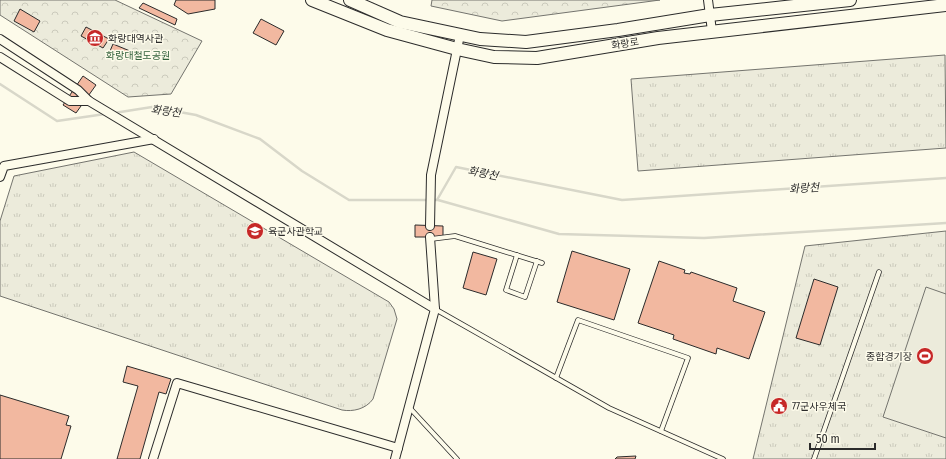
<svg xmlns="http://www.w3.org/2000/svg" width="946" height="459" font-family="'Fira Sans Condensed','Noto Sans KR',sans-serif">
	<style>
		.grass { fill: url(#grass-tufts); stroke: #74746e }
		.forest { fill: url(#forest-crowns); stroke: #74746e }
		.pitch { fill: #ecebdb; stroke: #74746e }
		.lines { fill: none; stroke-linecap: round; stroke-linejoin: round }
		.stream { stroke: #d8d7c9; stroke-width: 2.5 }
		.building { fill: #f2b8a0; stroke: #2b2b2b }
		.lane-casing { stroke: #2b2b2b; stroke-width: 5.5 }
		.street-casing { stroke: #2b2b2b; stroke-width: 10 }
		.primary-casing { stroke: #2b2b2b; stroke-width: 14 }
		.lane { stroke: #fdfbea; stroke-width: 4 }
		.street { stroke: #fdfbea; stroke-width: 8 }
		.primary { stroke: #fdfbea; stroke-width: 12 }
		.labels { text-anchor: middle; stroke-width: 3; stroke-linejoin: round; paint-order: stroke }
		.poi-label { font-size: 10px; fill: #2b2b2b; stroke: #fdfbea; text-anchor: start }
		.street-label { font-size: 10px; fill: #2b2b2b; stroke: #fdfbea }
		.park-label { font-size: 10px; fill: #34623c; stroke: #fdfbea }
		.water-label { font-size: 11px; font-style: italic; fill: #2b2b2b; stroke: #fdfbea }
	</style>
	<defs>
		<pattern id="grass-tufts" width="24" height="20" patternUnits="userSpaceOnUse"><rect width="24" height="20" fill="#ecebdb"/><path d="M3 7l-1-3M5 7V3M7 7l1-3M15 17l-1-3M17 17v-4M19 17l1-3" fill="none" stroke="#cbcabc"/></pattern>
		<pattern id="forest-crowns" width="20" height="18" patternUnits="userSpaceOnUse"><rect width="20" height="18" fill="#ecebdb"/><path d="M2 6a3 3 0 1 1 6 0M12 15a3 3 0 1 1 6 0" fill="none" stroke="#cbcabc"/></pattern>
	</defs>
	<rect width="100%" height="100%" fill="#fdfbea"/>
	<g class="grass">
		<polygon points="945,55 946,148 638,171 631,79"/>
		<path d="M134,152l255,150 5,7 3,10 -24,80c-7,10 -20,13 -31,11l-342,-114v-75l14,-45z"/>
		<polygon points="946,231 946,459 753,459 805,246"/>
	</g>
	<g class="forest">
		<polygon points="0,0 115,0 202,41 171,94 128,97 0,15"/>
		<polygon points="432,0 660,0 502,21 431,6"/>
	</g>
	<polygon class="pitch" points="926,287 946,294 946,438 883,417"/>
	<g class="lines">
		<g class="stream">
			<polyline points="0,84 57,121 105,114"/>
			<polyline points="114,113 152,107 196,115 260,139 302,171 349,200 437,200 456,167 622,200 946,178"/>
			<polyline points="438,200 559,234 704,238 946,223"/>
		</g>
	</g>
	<g class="building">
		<polygon points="176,0 215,0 215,9 188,14 174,5"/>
		<polygon points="143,3 177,19 175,25 139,8"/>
		<polygon points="20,9 40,21 34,32 14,21"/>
		<polygon points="261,19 284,31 276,45 253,33"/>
		<polygon points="86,27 109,39 103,48 81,36"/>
		<polygon points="113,44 130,51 127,59 110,51"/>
		<polygon points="83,76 96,85 76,113 63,105"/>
		<polygon points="415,225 443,226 443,237 415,237"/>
		<polygon points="572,251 630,269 614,320 557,302"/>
		<polygon points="473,252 497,259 486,295 463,288"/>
		<polygon points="659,261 685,270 684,273 690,274 691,272 737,288 733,301 765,312 749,359 717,348 716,354 673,339 674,335 638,323"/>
		<polygon points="814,279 838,287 820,345 796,338"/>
		<polygon points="127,366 171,379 166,394 159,392 140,459 117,459 138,386 123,382"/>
		<polygon points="0,395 69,416 66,425 71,426 61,459 0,459"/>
		<polygon points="636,456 635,459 615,459 617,457"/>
	</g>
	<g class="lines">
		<g class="lane-casing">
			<g id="lane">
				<polyline points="431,239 455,236 542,263"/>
				<polyline points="517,255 506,290 525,297 537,261"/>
				<polyline points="435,309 609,408 723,459"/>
				<polyline points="556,378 578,320 688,358 661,431"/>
				<polyline points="408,406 457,459"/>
				<polyline points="814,459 879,272"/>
			</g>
		</g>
		<g class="street-casing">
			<g id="street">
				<polyline points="708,0 712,31"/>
				<polyline points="0,39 78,90 89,101 435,309 395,459"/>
				<polyline points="0,57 70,101 89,101"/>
				<polyline points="0,177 4,166 154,139"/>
				<polyline points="430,226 431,175 460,35"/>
				<polyline points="430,237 435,309"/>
				<polyline points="153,459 177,383 398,448"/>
			</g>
		</g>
		<g class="primary-casing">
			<g id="primary">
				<polyline points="312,0 387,30 457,49 494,57 537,58 658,38 946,5"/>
				<polyline points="350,0 400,22 480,39 526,42 618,30 710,15 850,0"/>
			</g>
		</g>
		<use href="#lane" class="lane"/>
		<use href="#street" class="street"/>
		<use href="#primary" class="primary"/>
	</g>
	<defs>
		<g id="museum-disc" transform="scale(0.9)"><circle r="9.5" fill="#c62828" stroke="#fdfbea"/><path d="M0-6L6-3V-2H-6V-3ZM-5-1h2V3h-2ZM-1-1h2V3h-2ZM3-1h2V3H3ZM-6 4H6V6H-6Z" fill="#fff"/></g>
		<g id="university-disc" transform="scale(0.9)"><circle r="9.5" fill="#c62828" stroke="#fdfbea"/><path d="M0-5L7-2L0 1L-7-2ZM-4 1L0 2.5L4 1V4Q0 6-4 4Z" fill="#fff"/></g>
		<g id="stadium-disc" transform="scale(0.9)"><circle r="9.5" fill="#c62828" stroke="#fdfbea"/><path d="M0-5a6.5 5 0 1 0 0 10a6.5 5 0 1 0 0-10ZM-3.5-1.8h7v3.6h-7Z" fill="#fff"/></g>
		<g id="civic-disc" transform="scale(0.9)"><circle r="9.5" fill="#c62828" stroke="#fdfbea"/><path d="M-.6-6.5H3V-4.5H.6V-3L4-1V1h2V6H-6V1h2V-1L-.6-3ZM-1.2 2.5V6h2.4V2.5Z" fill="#fff"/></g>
	</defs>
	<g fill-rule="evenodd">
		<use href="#museum-disc" x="95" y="38"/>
		<use href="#university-disc" x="255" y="231"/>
		<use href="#stadium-disc" x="925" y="356"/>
		<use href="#civic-disc" x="779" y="406"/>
	</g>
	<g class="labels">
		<g class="poi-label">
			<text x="108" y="42">화랑대역사관</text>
			<text x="268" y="235">육군사관학교</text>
			<text x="912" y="360" text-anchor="end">종합경기장</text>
			<text x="792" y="410">77군사우체국</text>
		</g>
		<g class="street-label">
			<text transform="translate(625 43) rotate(-9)" y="4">화랑로</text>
		</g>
		<g class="park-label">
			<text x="138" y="59">화랑대철도공원</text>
		</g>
		<g class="water-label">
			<text transform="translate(166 111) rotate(7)" y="4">화랑천</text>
			<text transform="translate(483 173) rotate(11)" y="4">화랑천</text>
			<text transform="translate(804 188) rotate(-4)" y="4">화랑천</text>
		</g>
	</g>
	<path d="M810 443v6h65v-6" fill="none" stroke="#2b2b2b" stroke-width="2"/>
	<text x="816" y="443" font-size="12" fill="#2b2b2b" stroke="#fdfbea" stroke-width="3" paint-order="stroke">50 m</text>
</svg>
